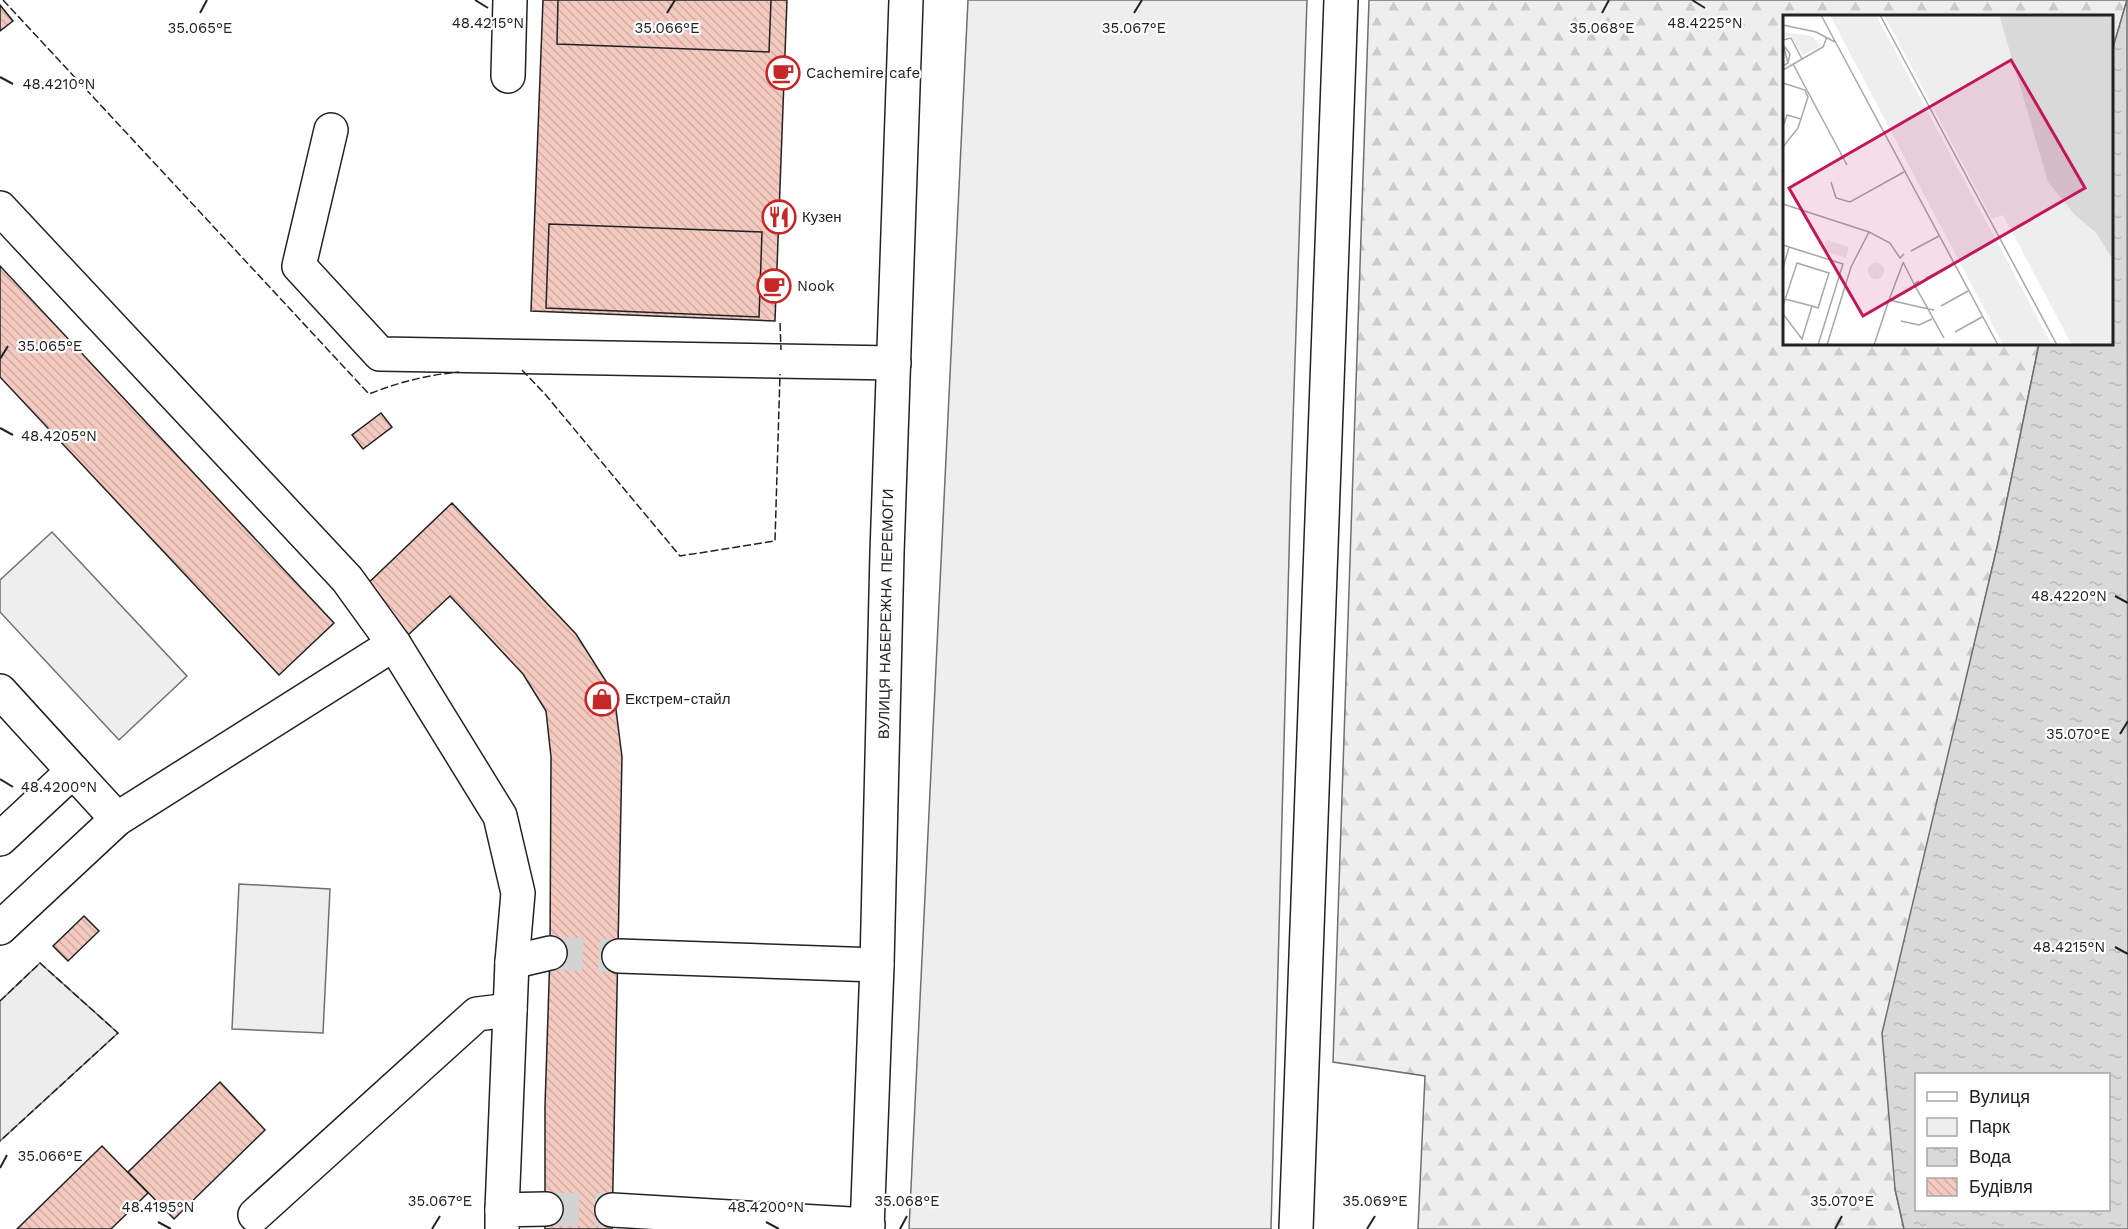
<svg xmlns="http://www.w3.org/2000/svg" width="2128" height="1229" font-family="'Work Sans',sans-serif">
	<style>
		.green { fill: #eee; stroke: #6f6f6f; stroke-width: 1.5 }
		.forest { fill: url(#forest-firs); stroke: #6f6f6f; stroke-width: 1.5 }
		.parking { fill: #ededed; stroke: #6f6f6f; stroke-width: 1.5 }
		.water { fill: url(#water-ripples); stroke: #6f6f6f; stroke-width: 1.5; fill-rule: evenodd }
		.building { fill: url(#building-back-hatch); stroke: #222; stroke-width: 1.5 }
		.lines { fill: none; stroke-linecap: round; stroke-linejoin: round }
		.minor-tunnel { stroke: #d3d3d3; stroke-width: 33; stroke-dasharray: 33 16; stroke-linecap: butt }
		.minor-casing { stroke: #222; stroke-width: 36 }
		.major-casing { stroke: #222; stroke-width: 36 }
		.minor { stroke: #fff; stroke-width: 33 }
		.major { stroke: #fff; stroke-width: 33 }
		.fence { stroke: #222; stroke-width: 1.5; stroke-dasharray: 8 3; stroke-linecap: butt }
		.ticks { fill: none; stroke: #222; stroke-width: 2 }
		.labels { text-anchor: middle; stroke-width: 4.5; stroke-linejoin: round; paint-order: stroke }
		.poi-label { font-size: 15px; fill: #222; stroke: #fff; text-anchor: start }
		.street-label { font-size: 15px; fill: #222; stroke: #fff }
		.inset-road { fill: none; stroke: #a7a7a7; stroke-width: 1.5 }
		.view { fill: #c2185b; fill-opacity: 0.15; stroke: #c2185b; stroke-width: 3 }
		.inset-edge { fill: none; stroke: #222; stroke-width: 3 }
		.ticks-label { font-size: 15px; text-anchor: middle; fill: #222; stroke: #fff; stroke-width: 4.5; stroke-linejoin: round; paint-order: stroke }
	</style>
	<defs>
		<pattern id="forest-firs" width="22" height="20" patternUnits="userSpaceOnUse" patternTransform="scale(1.5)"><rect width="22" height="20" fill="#eee"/><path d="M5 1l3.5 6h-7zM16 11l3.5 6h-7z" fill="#ccc"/></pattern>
		<pattern id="water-ripples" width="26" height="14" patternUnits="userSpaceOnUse" patternTransform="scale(1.5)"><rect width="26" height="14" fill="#d9d9d9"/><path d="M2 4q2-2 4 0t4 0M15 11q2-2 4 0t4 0" fill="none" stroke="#bababa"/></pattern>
		<pattern id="building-back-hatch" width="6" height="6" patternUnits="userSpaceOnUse" patternTransform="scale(1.5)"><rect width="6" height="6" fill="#f3c9c0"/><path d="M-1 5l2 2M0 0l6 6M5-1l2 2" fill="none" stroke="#d0aca5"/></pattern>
	</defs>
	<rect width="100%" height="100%" fill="#fff"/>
	<g class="green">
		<polygon points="968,0 1307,0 1291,481 1271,1229 909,1229"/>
		<polygon points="52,532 187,676 119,740 0,612 0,580"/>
		<polygon points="239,884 330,889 323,1033 232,1029"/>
	</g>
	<polygon class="forest" points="1369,0 2127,0 2112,51 2112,16 1784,16 1784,344 2039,344 1998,543 1928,844 1895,1189 1904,1229 1418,1229 1425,1076 1333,1062"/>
	<polygon class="parking" points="40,963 118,1033 0,1141 0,1001"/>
	<path class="water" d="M2127,0l1,1229h-224l-9,-40 -13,-156 116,-490 41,-199h73v-293zM1916,1074h192v136h-192z"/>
	<g class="building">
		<polygon points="543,0 787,0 775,321 531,311"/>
		<polygon points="558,0 771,0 769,52 557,44"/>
		<polygon points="0,5 13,21 0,31"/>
		<polygon points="549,224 762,232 759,317 546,308"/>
		<polygon points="0,266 334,623 279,675 0,377"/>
		<polygon points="381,413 392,427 363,449 352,435"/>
		<polygon points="452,503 576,634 614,694 622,757 612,1229 545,1229 545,1106 550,953 551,757 546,711 523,674 450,596 407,636 362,589"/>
		<polygon points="84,916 99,931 68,961 53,946"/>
		<polygon points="220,1082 265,1130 174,1219 128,1172"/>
		<polygon points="102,1146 148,1193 111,1229 17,1229"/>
	</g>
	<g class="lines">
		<g class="minor-tunnel">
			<polyline points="550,953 619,956"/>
			<polyline points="546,1209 612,1210"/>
		</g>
		<g class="minor-casing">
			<g id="minor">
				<polyline points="508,76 510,0"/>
				<polyline points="331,130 299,266 380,354 894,363"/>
				<polyline points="0,208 347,579 394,644 117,819 0,928"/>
				<polyline points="394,644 500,816 518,893 512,962 550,953"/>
				<polyline points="0,691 73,771 0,839"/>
				<polyline points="73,771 117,819"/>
				<polyline points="619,956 877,965"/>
				<polyline points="502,1210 512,962"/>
				<polyline points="612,1210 868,1225"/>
				<polyline points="255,1215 477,1014 510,1010"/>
				<polyline points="502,1229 502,1210 546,1209"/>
				<polyline points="1296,1229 1341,0"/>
			</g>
		</g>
		<g class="major-casing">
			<polyline id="major" points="867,1229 877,965 887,553 906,0"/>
		</g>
		<use href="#minor" class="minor"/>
		<use href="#major" class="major"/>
		<g class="fence">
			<path d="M3,0l366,394c30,-12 58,-19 90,-22"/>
			<polyline points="780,323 781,350"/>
			<polyline points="522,370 545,394 680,556 775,541 780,374"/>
			<polyline points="0,1001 40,963 118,1033 0,1141"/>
		</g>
	</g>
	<path class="ticks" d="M475,0l13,8M1692,0l13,8M200,13l7,-13M667,13l8,-13M1134,13l8,-13M1602,13l7,-13M0,77l13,7M0,359l8,-13M0,428l13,7M2115,596l13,7M2120,734l8,-13M0,779l13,8M2115,947l13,7M0,1168l7,-13M158,1222l13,7M766,1222l13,7M432,1229l8,-13M900,1229l7,-13M1367,1229l8,-13M1835,1229l7,-13"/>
	<defs>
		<g id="cafe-ring" transform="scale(1.725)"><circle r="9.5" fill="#fff" stroke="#c62828" stroke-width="1.5"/><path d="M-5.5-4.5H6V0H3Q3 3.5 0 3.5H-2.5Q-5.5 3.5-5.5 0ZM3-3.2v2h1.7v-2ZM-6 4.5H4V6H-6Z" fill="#c62828"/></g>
		<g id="restaurant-ring" transform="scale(1.725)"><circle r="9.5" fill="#fff" stroke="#c62828" stroke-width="1.5"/><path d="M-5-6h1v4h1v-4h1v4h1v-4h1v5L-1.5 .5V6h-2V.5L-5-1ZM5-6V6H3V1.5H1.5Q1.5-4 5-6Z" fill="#c62828"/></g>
		<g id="shop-ring" transform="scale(1.725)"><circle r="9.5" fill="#fff" stroke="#c62828" stroke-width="1.5"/><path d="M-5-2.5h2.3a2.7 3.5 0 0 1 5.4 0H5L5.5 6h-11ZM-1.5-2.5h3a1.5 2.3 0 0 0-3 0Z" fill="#c62828"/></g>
	</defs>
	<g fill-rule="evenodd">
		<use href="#cafe-ring" x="783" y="73"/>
		<use href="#restaurant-ring" x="779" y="217"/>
		<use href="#cafe-ring" x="774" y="286"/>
		<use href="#shop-ring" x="602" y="699"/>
	</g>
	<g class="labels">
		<g class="poi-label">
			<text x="806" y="78">Cachemire cafe</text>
			<text x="802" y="222">Кузен</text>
			<text x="797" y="291">Nook</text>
			<text x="625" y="704">Екстрем-стайл</text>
		</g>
		<g class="street-label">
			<text transform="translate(886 614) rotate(-89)" y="5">ВУЛИЦЯ НАБЕРЕЖНА ПЕРЕМОГИ</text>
		</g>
	</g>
	<g transform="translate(1783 15)">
		<rect width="330" height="330" fill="#fff"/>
		<path d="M47,0h46l176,330h-49zM0,17l29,4 9,10 -18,9 -12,-19 -8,1zM43,225l23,7 -3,11 -23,-7zM85 256a8 8 0 1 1 16 0a8 8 0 1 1-16 0Z" fill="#eee"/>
		<path d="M101,0h115l49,167 26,32 22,19 17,27v85h-41l-69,-130 -11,4z" fill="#eee"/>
		<path d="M216,0h114v245l-17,-27 -22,-19 -26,-32z" fill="#d9d9d9"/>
		<path class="inset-road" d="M38,0l177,330M97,0l177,330M0,10l33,7 19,10M0,25l8,-2 11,21M0,29l5,19 -5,3M1,31l6,8 -2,9M10,49l54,101M0,55l40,-23 4,-10M0,68l22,7 3,7 -10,31 -15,19M1,109l3,-9 14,4M48,167l5,16 14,4 54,-30M0,189l86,28 -18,35 -24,78M86,217l21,11 10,15 4,-4M0,230l6,2 -6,21M6,232l54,17 -25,81M128,236l28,-15M120,247l11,22M143,263l28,-14M2,284l27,7M106,285l14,-37M0,291l14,-43 32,10 -11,35 -6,-2 -10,33 -19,-25M158,291l27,-15M151,295l-6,-1 16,29M118,306l18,4 13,-6M172,317l27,-15M91,330l15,-45 39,9 -14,-25 5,-3"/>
		<path class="view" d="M228,45l74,128 -222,128 -74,-128z"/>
		<rect width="330" height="330" class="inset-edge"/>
	</g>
	<g class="ticks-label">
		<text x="488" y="28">48.4215°N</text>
		<text x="1705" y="28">48.4225°N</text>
		<text x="200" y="33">35.065°E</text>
		<text x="667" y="33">35.066°E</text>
		<text x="1134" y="33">35.067°E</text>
		<text x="1602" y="33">35.068°E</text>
		<text x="59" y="89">48.4210°N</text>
		<text x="50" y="351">35.065°E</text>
		<text x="59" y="441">48.4205°N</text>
		<text x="2069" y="601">48.4220°N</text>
		<text x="2078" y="739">35.070°E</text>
		<text x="59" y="792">48.4200°N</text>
		<text x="2069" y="952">48.4215°N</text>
		<text x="50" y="1161">35.066°E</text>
		<text x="440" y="1206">35.067°E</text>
		<text x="907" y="1206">35.068°E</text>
		<text x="1375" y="1206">35.069°E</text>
		<text x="1842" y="1206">35.070°E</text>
		<text x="158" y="1212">48.4195°N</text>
		<text x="766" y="1212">48.4200°N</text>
	</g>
	<rect x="1915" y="1073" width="195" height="138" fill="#ffffff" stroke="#a7a7a7" stroke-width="1.5"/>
	<rect x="1927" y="1092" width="30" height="9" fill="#ffffff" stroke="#a7a7a7" stroke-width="1.5"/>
	<text x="1969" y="1103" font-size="18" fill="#222222">Вулиця</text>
	<rect x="1927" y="1118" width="30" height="18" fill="#eeeeee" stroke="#a7a7a7" stroke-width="1.5"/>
	<text x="1969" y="1133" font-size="18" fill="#222222">Парк</text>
	<rect x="1927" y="1148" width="30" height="18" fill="url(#water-ripples)" stroke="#a7a7a7" stroke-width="1.5"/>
	<text x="1969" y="1163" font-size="18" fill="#222222">Вода</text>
	<rect x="1927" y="1178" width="30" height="18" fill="url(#building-back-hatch)" stroke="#a7a7a7" stroke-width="1.5"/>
	<text x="1969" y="1193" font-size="18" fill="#222222">Будівля</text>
</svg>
